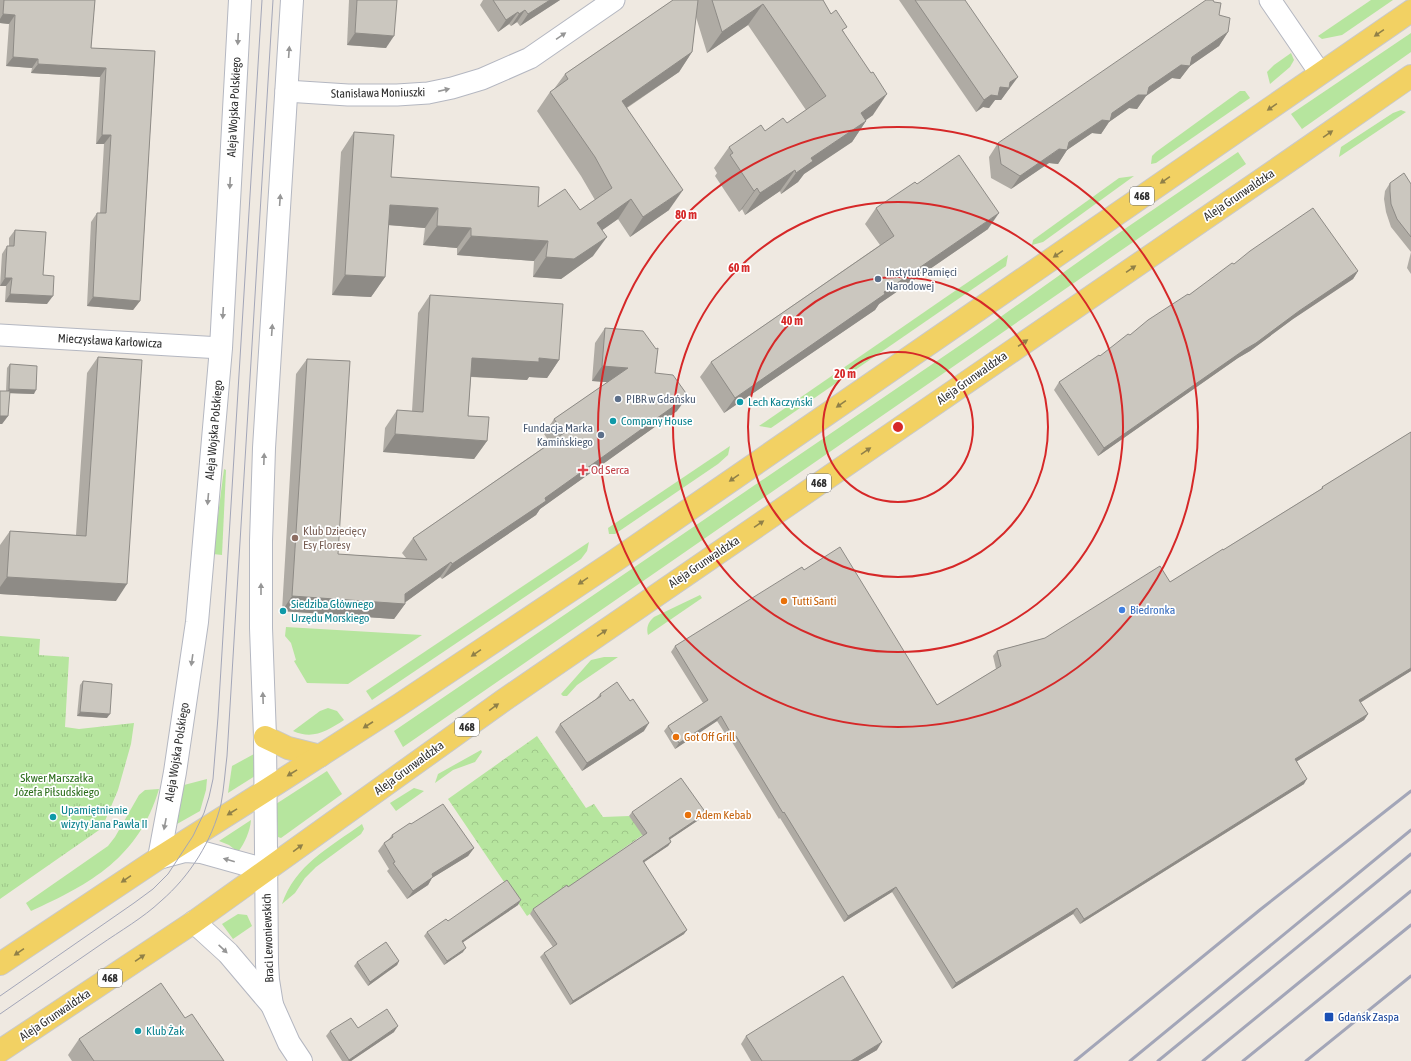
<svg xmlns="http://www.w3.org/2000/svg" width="1411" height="1061" font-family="'Asap Condensed',sans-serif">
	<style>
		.grass { fill: #b6e59e }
		.forest { fill: url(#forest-crowns) }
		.park { fill: url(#park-tufts) }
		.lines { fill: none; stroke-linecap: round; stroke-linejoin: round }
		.minor-casing { stroke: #b4b7c1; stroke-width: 23 }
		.tertiary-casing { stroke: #b4b7c1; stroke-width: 24 }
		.primary-casing { stroke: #c9c9c9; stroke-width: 24 }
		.minor { stroke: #fff; stroke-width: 21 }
		.tertiary { stroke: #fff; stroke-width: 22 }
		.primary { stroke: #f2d163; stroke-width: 22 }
		.tram { stroke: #a3a6b8; stroke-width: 1 }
		.rail { stroke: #a3a6b8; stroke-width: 3 }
		.wall { fill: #afaba4 }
		.shaded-wall { fill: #8e8b86 }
		.building { fill: #cbc7bf; stroke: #8e8b86 }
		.oneway { fill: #908048 }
		.oneway2 { fill: #969696 }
		.ring { fill: none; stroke: #d62828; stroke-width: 2 }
		.service-dot { fill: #5c6f8a; stroke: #fff; stroke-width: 1.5 }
		.culture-dot { fill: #0f9aa8; stroke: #fff; stroke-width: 1.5 }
		.health-dot { fill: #e0444e; stroke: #fff; stroke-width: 1.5 }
		.education-dot { fill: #8d6e63; stroke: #fff; stroke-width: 1.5 }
		.food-dot { fill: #e8710a; stroke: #fff; stroke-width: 1.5 }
		.shop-dot { fill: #3f7fe0; stroke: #fff; stroke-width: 1.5 }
		.transit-dot { fill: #1a4fb4; stroke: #fff; stroke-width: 1.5 }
		.labels { text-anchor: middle; stroke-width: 3.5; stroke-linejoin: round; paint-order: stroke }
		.shield { fill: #fff; stroke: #6d6d6d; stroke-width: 1 }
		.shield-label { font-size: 11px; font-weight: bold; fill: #2e2e2e }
		.street-label { font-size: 12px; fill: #2e2e2e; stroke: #fff }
		.service-label { font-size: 12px; fill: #4e5e75; stroke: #fff; text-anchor: start }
		.culture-label { font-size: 12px; fill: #0d838f; stroke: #fff; text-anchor: start }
		.health-label { font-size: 12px; fill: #be3a42; stroke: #fff; text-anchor: start }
		.education-label { font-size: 12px; fill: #785e54; stroke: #fff; text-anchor: start }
		.food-label { font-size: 12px; fill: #c56008; stroke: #fff; text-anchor: start }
		.shop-label { font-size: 12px; fill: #366cbe; stroke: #fff; text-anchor: start }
		.park-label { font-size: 12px; fill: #2c6e1b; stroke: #fff }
		.transit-label { font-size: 12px; fill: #164399; stroke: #fff; text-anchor: start }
		.centre { fill: #d62828; stroke: #fff; stroke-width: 2 }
		.ring-label { font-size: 12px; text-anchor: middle; font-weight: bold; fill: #d62828; stroke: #fff; stroke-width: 3.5; stroke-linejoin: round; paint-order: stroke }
	</style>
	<defs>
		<pattern id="forest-crowns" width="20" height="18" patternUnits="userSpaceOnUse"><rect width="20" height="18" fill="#b6e59e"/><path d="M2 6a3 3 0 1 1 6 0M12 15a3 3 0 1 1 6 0" fill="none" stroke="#9dc588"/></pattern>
		<pattern id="park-tufts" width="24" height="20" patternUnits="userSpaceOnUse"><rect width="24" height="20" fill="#b6e59e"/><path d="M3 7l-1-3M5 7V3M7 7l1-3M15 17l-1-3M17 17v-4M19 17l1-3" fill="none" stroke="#9dc588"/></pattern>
	</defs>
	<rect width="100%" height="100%" fill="#efe9e1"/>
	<g class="grass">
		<polygon points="1371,0 1393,0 1342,35 1322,39 1318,36"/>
		<polygon points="1411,33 1411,52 1302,129 1291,114"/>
		<polygon points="1291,53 1294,60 1290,67 1270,84 1267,72 1274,65"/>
		<polygon points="1240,91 1245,91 1250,98 1156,163 1151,164 1152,156 1156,152"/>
		<polygon points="1401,110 1406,112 1339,157 1341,147 1393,113"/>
		<polygon points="1238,152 1246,164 403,747 394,731 975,335 1129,226"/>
		<polygon points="1134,176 1043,242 1032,245 1033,240 1119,178"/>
		<polygon points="1008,255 1006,266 771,428 759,426 949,295"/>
		<polygon points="730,446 728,455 718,464 615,534 609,534 608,528"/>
		<polygon points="224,469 226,470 222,555 213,554"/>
		<polygon points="589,542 587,551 581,559 372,700 366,691"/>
		<path d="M700,595l2,3 -54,37c-2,-7 0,-13 6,-18z"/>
		<polygon points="286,627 422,635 348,684 307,683 294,661 296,660 291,643 285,636"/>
		<polygon points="604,657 618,657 577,685 567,696 563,696 561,694 591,660"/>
		<path d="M328,708l9,3 7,9c-17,11 -31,20 -51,11l27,-20z"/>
		<polygon points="481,750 482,752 475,762 453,770 435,783 438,774"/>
		<polygon points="254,754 255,776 228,793 232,766"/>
		<polygon points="327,771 342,794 281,838 278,837 276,804"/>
		<polygon points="207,779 206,790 200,811 177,824 175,824 182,796 184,785"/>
		<polygon points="414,788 424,791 396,811 390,803"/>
		<path d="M159,789c-20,68 -68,95 -128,122l-5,-8 82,-57 7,-9 24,-42 6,-5z"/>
		<path d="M251,820c-1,11 -6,23 -13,32l-9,-7 -10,-4z"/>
		<path d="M362,824l2,5 -3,5 -45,33 -11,11 -10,15 -13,11c13,-39 48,-57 80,-80z"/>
		<polygon points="238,914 247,915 252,926 233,939 222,924"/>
	</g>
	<polygon class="forest" points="537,736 586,808 594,804 603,817 629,816 644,834 527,916 448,799"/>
	<polygon class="park" points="0,636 40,639 39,655 69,657 65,727 79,729 134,723 131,744 118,790 102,828 0,899"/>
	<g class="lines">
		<g class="minor-casing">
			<g id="minor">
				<polyline points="1270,0 1320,73"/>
				<polyline points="286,91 348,95 397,95 428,93 452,88 482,79 530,58 614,0"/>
				<polyline points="0,335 221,348"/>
			</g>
		</g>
		<g class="tertiary-casing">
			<g id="tertiary">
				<polyline points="240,0 221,348 197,622 175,772 159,858 185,851 201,852 266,870"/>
				<polyline points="194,922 228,953 272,1005 289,1043 301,1061"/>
				<polyline points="272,1005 268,980 267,964 265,737 261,628 261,541 264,448 292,0"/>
			</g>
		</g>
		<g class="primary-casing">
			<g id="primary">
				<polyline points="265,737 288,748 320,756"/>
				<polyline points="0,964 159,858 265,791 399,705 616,560 1411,11"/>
				<polyline points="0,1051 194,922 504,700 1296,156 1411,76"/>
			</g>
		</g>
		<use href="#minor" class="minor"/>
		<use href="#tertiary" class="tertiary"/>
		<use href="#primary" class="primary"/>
		<g class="tram">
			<polyline points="0,996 134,903 153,889 168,874 193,836 204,813 209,797 213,779 218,717 262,0"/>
			<path d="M0,1014c33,-23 67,-46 100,-69 20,-14 43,-27 61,-44 29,-25 51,-60 60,-97 3,-16 4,-32 6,-48l46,-756"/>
		</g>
		<g class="rail">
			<polyline points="1075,1061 1261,909 1411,791"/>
			<polyline points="1130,1061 1411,830"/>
			<polyline points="1158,1061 1411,854"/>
			<polyline points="1203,1061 1411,891"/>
			<polyline points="1243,1061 1411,925"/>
			<polyline points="1306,1061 1411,976"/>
		</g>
	</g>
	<g class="wall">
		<polygon points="0,0 95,0 91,48 155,51 140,301 133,310 87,306 91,222 97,213 100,213 104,144 96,144 100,77 31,73 32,68 6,66 9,24 0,23"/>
		<polygon points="349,0 397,0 386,48 347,45"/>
		<polygon points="483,0 560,0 520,26 517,22 511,26 509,24 498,32 480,5"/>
		<polygon points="673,0 823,0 831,14 844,32 873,115 866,120 866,121 852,142 804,174 798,182 781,194 780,191 745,215 742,209 739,212 715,176 717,173 714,168 729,147 765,131 787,123 806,110 748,25 707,53 696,17 692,52 679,72 627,108 669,210 630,237 618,219 602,230 593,256 561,279 533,277 534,261 457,255 457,248 423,245 425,228 388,225 385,277 371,297 332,295 341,152 354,132 391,177 538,207 580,210 595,200 581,176 537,111 550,92 554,89 565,74"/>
		<polygon points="899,0 965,0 1010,88 1008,90 1001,100 995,100 989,108 983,107 976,112"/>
		<polygon points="1219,15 1228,32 1219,46 1190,66 1180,79 1172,78 1146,96 1137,109 1129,108 1109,122 1101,134 1092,133 1067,150 1058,164 1049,163 1011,189 991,178 989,157 998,143"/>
		<polygon points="1390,183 1411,184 1411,274 1407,268 1411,252 1391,227 1386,212 1384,199 1385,191"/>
		<polygon points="917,184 988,229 879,304 875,310 724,413 700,377 711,362 880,245 865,224 876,208"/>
		<polygon points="15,230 43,275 47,304 5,302 6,286 0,286 2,254 7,246 9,246 9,238"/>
		<polygon points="1234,264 1358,271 1353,279 1293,319 1250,351 1238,358 1098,456 1054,390 1059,382 1100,356"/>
		<polygon points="430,295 559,360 547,378 529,377 527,380 471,377 468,416 487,441 474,459 383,452 385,428 397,410 412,411 418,313"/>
		<polygon points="605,328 655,373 677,411 540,509 536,515 442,579 440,577 405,602 405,604 394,619 282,611 296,374 307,359 338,554 406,558 402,553 413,538 550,443 544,434 554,419 608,382 592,381 595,343"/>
		<polygon points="98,357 116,601 0,594 0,545 10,531 76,535 87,373"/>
		<polygon points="10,364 34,394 9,393 8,416 2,424 6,391 7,368"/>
		<polygon points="1411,432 1411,671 1360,702 1368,714 1364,720 1297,761 1304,784 1080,924 1073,914 952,989 892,892 844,922 780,818 779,819 732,742 726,735 717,721 675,749 664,731 668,726 703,703 671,652 675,646 804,570 937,705 996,669 993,656 997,651 1045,638 1170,582 1223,550 1321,489 1322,487"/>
		<polygon points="83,681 107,718 77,716 80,685"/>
		<polygon points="600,694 630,701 644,731 582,771 555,732 560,724 596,699"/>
		<polygon points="632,812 706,813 703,817 670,839 671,842 668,846 644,862 684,934 570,1005 540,957 544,953 553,947 530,914 533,909 568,887 643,836 629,816"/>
		<polygon points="411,824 474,848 468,856 432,878 428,885 407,899 387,871 389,869 378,851 384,843 389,839 392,835"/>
		<polygon points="518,905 463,942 463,952 444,965 424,936 427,932 448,921"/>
		<polygon points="399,961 397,965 368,986 354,966 357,962"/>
		<polygon points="358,1028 394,1032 351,1061 342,1061 326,1036 330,1031"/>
		<polygon points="746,1036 877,1050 858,1061 751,1061 741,1044"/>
		<polygon points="79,1039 224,1061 72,1061 68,1055"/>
	</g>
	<g class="shaded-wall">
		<polygon points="550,0 560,0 520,26 528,14"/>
		<polygon points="763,4 748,25 707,53 722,32"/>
		<polygon points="525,10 517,22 511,26 519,14"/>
		<polygon points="518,12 509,24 498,32 506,20"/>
		<polygon points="3,14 15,15 9,24 0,23 0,19"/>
		<polygon points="1228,32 1219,46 1190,66 1180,79 1172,78 1146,96 1137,109 1129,108 1109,122 1101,134 1092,133 1067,150 1058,164 1049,163 1011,189 1020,176 1102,120 1112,113"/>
		<polygon points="355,33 394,36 386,48 347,45"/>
		<polygon points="692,52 679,72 608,120 622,101"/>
		<polygon points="13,57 38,59 32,68 6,66"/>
		<polygon points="38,64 106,68 100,77 31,73"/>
		<polygon points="1018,77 1001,100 995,100 989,108 983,107 976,112 984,100 1000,87 1010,82"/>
		<polygon points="887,94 873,115 846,134 861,113"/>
		<polygon points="866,121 852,142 804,174 798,182 781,194 796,173 811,158"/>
		<polygon points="102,135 111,135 104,144 96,144"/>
		<polygon points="795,170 780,191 745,215 760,193"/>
		<polygon points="757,188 742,209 739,212 754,191"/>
		<polygon points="683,190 669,210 630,237 643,217"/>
		<polygon points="631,199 618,219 584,243 597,223"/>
		<polygon points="390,205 438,208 425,228 376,224"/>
		<polygon points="999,213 988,229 879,304 875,310 724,413 735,398 884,292"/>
		<polygon points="437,226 471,228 457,248 423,245"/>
		<polygon points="471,236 548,241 534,261 457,255"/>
		<polygon points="607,237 593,256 561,279 533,277 546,257"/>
		<polygon points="1358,271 1353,279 1293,319 1250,351 1238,358 1098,456 1104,448 1299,311"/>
		<polygon points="345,275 385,277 371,297 332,295"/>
		<polygon points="5,278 12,278 6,286 0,286"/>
		<polygon points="10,294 53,296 47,304 5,302"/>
		<polygon points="93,297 140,301 133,310 87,306"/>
		<polygon points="472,358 539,358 559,360 547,378 529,377 527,380 460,376"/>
		<polygon points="602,366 628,368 618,383 592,381"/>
		<polygon points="9,389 36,390 34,394 6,393"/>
		<polygon points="688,396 677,411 540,509 536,515 442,579 452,564"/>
		<polygon points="0,416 8,416 2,424 0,424"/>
		<polygon points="395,434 487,441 474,459 383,452"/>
		<polygon points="451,562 440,577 403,604 405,604 394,619 282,611 292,596 405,594"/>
		<polygon points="7,577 127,584 116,601 0,594 0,587"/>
		<polygon points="1411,668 1411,671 1355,706 1359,700"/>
		<polygon points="80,712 110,714 107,718 77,716"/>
		<polygon points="1368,714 1364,720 1291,765 1295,759"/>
		<polygon points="721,716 717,721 675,749 679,743"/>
		<polygon points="649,723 644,731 582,771 587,763"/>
		<polygon points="1307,779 1304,784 1080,924 1084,919"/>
		<polygon points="706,813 703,817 666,842 669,838"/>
		<polygon points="671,842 668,846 640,865 643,861"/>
		<polygon points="474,848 468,856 432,878 428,885 407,899 413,891 432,874"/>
		<polygon points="896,887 892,892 844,922 848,916"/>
		<polygon points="521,900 518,905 459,945 462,941"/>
		<polygon points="1077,908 1073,914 952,989 956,983"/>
		<polygon points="687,930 684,934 570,1005 573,1001"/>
		<polygon points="466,948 463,952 444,965 447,961"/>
		<polygon points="399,961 397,965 368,986 370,982"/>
		<polygon points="398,1026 394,1032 351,1061 348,1061 349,1060"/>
		<polygon points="882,1042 877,1050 858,1061 851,1061"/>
	</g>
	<g class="building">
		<polygon points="4,0 95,0 91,48 155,51 140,301 93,297 97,213 106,213 111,135 102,135 106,68 38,64 38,59 13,57 15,15 3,14"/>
		<polygon points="357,0 397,0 394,36 355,33"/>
		<polygon points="493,0 550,0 528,14 525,10 519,14 518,12 506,20"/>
		<polygon points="673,0 698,0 692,52 622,101 683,190 643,217 631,199 597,223 607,237 574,259 546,257 548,241 471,236 471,228 437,226 438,208 390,205 385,277 345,275 354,132 394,135 391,177 539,187 538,207 565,189 580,210 612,188 595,157 550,92 568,79 565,74"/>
		<polygon points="712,0 823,0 831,14 836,10 847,27 842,30 871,73 873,72 887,94 861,113 866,121 811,158 813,161 796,173 795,170 760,193 757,188 754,191 730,155 733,153 729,147 761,125 765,131 783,118 787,123 826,96 763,4 722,32"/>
		<polygon points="915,0 965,0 1018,77 1010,82 1009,88 1000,87 998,96 991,95 984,100"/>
		<polygon points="1206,0 1213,0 1214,2 1221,3 1219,15 1230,18 1228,32 1192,57 1190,66 1181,65 1149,87 1147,95 1138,95 1112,113 1110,121 1102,120 1069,142 1067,150 1059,149 1020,176 1001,164 998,143"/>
		<polygon points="959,155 999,213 884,292 885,294 735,398 711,362 894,236 876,208 915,182 917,184"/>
		<polygon points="1404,173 1411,184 1411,237 1397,219 1391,204 1390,191 1390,183"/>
		<polygon points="1313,208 1358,271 1299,311 1256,343 1244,350 1104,448 1059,382 1099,355 1100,356 1128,334 1130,335 1148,320 1188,294 1189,295 1232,263 1234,264 1250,251"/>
		<polygon points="15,230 46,232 43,275 54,276 53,296 10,294 12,278 5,278 7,246 14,246"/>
		<polygon points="430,295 563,304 559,360 539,358 539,362 472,358 468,416 489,417 487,441 395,434 397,410 423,412"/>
		<polygon points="605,328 643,331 656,349 658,348 655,373 673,375 688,396 545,498 546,501 452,564 451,562 405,594 405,604 292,596 307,359 350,361 338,554 427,560 413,538 558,438 558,437 564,433 554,419 628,368 602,366"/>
		<polygon points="98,357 142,360 127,584 7,577 10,531 86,536"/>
		<polygon points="10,364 37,366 36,390 9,389"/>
		<polygon points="0,391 10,391 8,416 0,416"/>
		<polygon points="1411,432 1411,668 1359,700 1368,714 1295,759 1307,779 1084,919 1077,908 956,983 896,887 848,916 784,812 783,813 736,736 729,730 721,716 679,743 668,726 708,700 675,646 802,567 804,570 840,547 937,705 1001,666 997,651 1045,638 1160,566 1170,582 1223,549 1223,550 1323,488 1322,487"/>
		<polygon points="83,681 112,684 110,714 80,712"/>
		<polygon points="617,682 630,701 633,699 649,723 587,763 560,724 601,696 600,694"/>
		<polygon points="681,778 706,813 669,838 671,842 643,861 687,930 573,1001 544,953 557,944 533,909 567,885 568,887 647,833 632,812"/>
		<polygon points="443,804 474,848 432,874 433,877 413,891 393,863 395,862 384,843 393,837 392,835 410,823 411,824"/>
		<polygon points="507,880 521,900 462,941 466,948 447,961 427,932 446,919 448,921"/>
		<polygon points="386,942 399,961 370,982 357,962"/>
		<polygon points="843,976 882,1042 851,1061 762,1061 746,1036"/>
		<polygon points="161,983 185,1018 192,1014 224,1061 94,1061 79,1039"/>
		<polygon points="387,1009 398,1026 349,1060 330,1031 351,1018 358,1028"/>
	</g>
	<defs><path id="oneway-solid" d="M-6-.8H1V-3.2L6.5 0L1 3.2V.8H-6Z"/></defs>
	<g class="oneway">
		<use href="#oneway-solid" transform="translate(1379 33) rotate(145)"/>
		<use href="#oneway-solid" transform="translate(1272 107) rotate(145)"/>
		<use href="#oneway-solid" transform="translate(1328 134) rotate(-35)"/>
		<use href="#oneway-solid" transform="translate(1165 180) rotate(145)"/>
		<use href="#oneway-solid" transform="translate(1058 254) rotate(145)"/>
		<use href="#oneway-solid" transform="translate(1131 269) rotate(-34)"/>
		<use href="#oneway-solid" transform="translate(1023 343) rotate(-34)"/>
		<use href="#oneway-solid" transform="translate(841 404) rotate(145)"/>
		<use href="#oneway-solid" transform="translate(866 451) rotate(-34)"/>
		<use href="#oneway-solid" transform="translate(734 478) rotate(145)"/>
		<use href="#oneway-solid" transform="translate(759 524) rotate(-34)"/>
		<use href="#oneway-solid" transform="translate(583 581) rotate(146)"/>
		<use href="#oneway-solid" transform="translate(602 633) rotate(-34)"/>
		<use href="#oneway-solid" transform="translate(476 653) rotate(146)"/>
		<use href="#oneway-solid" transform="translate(494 707) rotate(-36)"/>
		<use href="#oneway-solid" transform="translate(368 725) rotate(147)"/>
		<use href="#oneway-solid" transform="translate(292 773) rotate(148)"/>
		<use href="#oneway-solid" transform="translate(232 812) rotate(148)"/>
		<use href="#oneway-solid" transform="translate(298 848) rotate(-36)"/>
		<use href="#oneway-solid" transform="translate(126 879) rotate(146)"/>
		<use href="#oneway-solid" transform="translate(19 952) rotate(146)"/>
		<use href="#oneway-solid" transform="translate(140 958) rotate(-34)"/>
	</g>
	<g class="oneway2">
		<use href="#oneway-solid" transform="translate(561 36) rotate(-34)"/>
		<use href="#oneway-solid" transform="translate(238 39) rotate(93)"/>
		<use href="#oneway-solid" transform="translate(289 52) rotate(-86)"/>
		<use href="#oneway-solid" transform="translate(444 90) rotate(-13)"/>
		<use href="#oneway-solid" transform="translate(230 183) rotate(93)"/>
		<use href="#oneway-solid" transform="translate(280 200) rotate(-86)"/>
		<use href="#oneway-solid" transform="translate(223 313) rotate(93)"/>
		<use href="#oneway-solid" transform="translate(272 330) rotate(-86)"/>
		<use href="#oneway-solid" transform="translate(264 459) rotate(-88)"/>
		<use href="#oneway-solid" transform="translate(208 499) rotate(95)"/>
		<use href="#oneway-solid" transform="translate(261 589) rotate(-90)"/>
		<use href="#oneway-solid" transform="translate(192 660) rotate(98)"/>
		<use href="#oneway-solid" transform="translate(263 698) rotate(-92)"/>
		<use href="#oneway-solid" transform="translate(165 824) rotate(101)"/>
		<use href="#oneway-solid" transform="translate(229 860) rotate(-164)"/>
		<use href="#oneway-solid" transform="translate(223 949) rotate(43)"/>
	</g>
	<g class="ring">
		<circle cx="898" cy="427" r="75"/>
		<circle cx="898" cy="427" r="150"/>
		<circle cx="898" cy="427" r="225"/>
		<circle cx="898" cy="427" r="300"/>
	</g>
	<g class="service-dot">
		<circle cx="878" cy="279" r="4"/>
		<circle cx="618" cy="399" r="4"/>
		<circle cx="601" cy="435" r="4"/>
	</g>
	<g class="culture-dot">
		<circle cx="740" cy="402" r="4"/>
		<circle cx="613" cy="421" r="4"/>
		<circle cx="283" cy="611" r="4"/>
		<circle cx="53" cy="817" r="4"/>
		<circle cx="138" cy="1031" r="4"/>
	</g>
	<path class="health-dot" d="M581 464h4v4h4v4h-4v4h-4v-4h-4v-4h4z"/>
	<circle class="education-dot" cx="295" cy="538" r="4"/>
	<g class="food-dot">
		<circle cx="784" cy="601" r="4"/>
		<circle cx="676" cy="737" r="4"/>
		<circle cx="688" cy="815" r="4"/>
	</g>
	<circle class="shop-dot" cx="1122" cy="610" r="4"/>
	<rect class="transit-dot" x="1324" y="1012" width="10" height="10" rx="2"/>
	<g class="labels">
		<g class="shield">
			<rect x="1130" y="187" width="24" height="18" rx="3"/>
			<rect x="807" y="474" width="24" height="18" rx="3"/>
			<rect x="455" y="718" width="24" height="18" rx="3"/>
			<rect x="98" y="969" width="24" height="18" rx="3"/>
		</g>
		<g class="shield-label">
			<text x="1142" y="200">468</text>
			<text x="819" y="487">468</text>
			<text x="467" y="731">468</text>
			<text x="110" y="982">468</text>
		</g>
		<g class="street-label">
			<text transform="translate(378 93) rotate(-1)" y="4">Stanisława Moniuszki</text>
			<text transform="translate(234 107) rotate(-87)" y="4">Aleja Wojska Polskiego</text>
			<text transform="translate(1239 195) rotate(-34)" y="4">Aleja Grunwaldzka</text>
			<text transform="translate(110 341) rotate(3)" y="4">Mieczysława Karłowicza</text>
			<text transform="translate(972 378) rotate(-35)" y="4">Aleja Grunwaldzka</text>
			<text transform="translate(214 430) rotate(-85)" y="4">Aleja Wojska Polskiego</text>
			<text transform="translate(704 562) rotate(-34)" y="4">Aleja Grunwaldzka</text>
			<text transform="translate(177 752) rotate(-81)" y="4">Aleja Wojska Polskiego</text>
			<text transform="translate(409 768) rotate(-36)" y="4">Aleja Grunwaldzka</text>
			<text transform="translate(268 938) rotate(-92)" y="4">Braci Lewoniewskich</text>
			<text transform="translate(55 1015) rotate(-34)" y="4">Aleja Grunwaldzka</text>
		</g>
		<g class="service-label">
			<text x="886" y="276">Instytut Pamięci<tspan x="886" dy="14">Narodowej</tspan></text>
			<text x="626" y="403">PIBR w Gdańsku</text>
			<text x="593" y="432" text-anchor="end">Fundacja Marka<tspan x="593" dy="14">Kamińskiego</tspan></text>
		</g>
		<g class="culture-label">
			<text x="748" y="406">Lech Kaczyński</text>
			<text x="621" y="425">Company House</text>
			<text x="291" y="608">Siedziba Głównego<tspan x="291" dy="14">Urzędu Morskiego</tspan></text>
			<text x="61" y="814">Upamiętnienie<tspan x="61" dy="14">wizyty Jana Pawła II</tspan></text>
			<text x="146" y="1035">Klub Żak</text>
		</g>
		<g class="health-label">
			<text x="591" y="474">Od Serca</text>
		</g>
		<g class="education-label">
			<text x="303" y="535">Klub Dziecięcy<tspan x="303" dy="14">Esy Floresy</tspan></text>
		</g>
		<g class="food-label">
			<text x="792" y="605">Tutti Santi</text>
			<text x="684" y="741">Got Off Grill</text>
			<text x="696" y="819">Adem Kebab</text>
		</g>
		<g class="shop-label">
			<text x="1130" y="614">Biedronka</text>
		</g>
		<g class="park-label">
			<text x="57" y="782">Skwer Marszałka<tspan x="57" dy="14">Józefa Piłsudskiego</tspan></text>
		</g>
		<g class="transit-label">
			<text x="1338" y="1021">Gdańsk Zaspa</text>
		</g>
	</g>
	<circle cx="898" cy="427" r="6" class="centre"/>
	<g class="ring-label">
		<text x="686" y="219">80 m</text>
		<text x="739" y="272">60 m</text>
		<text x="792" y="325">40 m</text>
		<text x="845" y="378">20 m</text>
	</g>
</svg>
